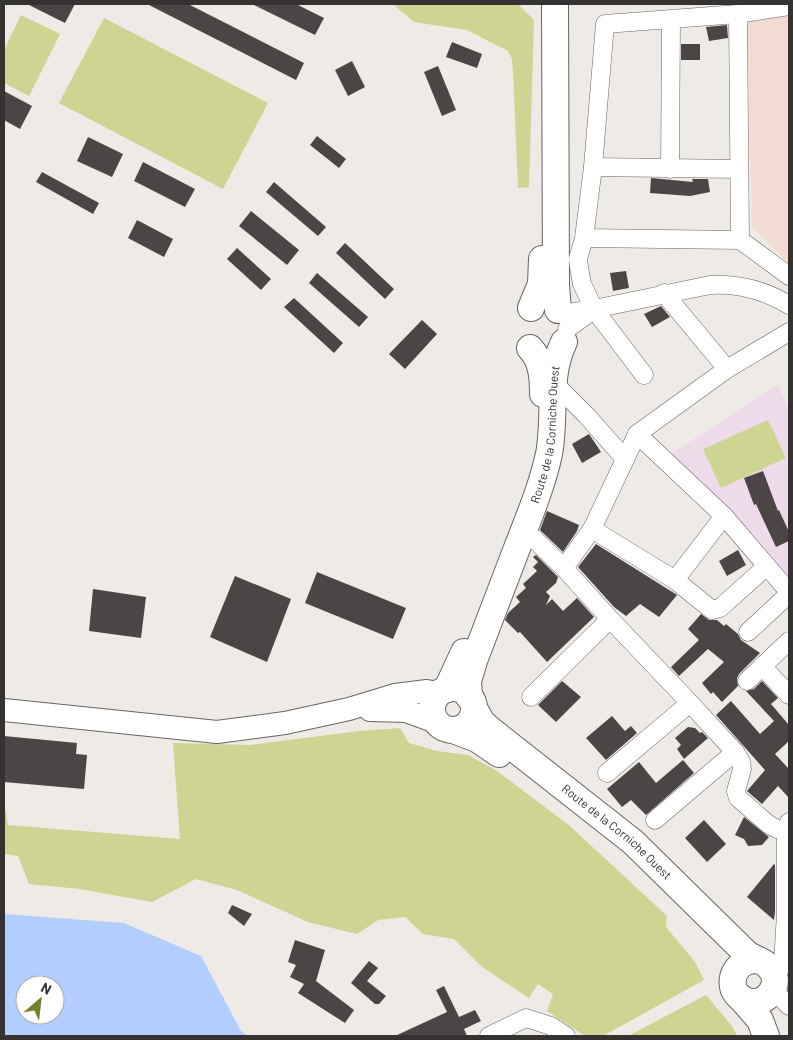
<svg xmlns="http://www.w3.org/2000/svg" width="793" height="1040" font-family="Barlow,sans-serif">
	<style>
		.education { fill: #eedae9 }
		.medical { fill: #f3dbd2 }
		.green { fill: #ced491 }
		.water { fill: #b2cefe; fill-rule: evenodd }
		.building { fill: #4b4645 }
		.lines { fill: none; stroke-linecap: round; stroke-linejoin: round }
		.minor-casing { stroke: #696563; stroke-width: 19 }
		.major-casing { stroke: #696563; stroke-width: 24 }
		.highway-casing { stroke: #696563; stroke-width: 28 }
		.minor { stroke: #fff; stroke-width: 18 }
		.major { stroke: #fff; stroke-width: 22 }
		.highway { stroke: #fff; stroke-width: 26 }
		.labels { text-anchor: middle; stroke-width: 5; stroke-linejoin: round; paint-order: stroke }
		.street-label { font-size: 12px; fill: #353332; stroke: #fff }
	</style>
	<rect width="100%" height="100%" fill="#eeeae6"/>
	<polygon class="education" points="778,385 789,409 789,592 669,455"/>
	<polygon class="medical" points="789,13 789,264 752,226 747,18"/>
	<g class="green">
		<polygon points="393,4 518,4 534,20 529,187 518,188 513,72 512,59 508,51 467,30 414,22"/>
		<polygon points="21,15 60,34 29,96 4,83 4,50"/>
		<polygon points="104,18 268,103 223,189 59,103"/>
		<polygon points="768,420 786,458 721,488 703,449"/>
		<polygon points="400,728 409,743 437,751 468,755 497,771 570,826 667,916 666,927 695,962 704,980 603,1036 585,1036 547,1011 553,994 538,984 529,998 482,967 454,939 423,934 405,917 378,920 357,934 308,922 237,890 196,879 152,902 80,889 29,884 18,856 4,854 4,811 6,811 8,825 180,839 173,743 250,745 359,731"/>
		<polygon points="706,995 732,1026 737,1036 628,1036"/>
	</g>
	<path class="water" d="M4,914l120,9 77,33 40,75 7,5h-244zM25,985h30v30h-30z"/>
	<g class="building">
		<polygon points="27,4 75,4 65,23"/>
		<polygon points="147,4 188,4 304,63 296,80"/>
		<polygon points="252,4 296,4 324,18 315,35"/>
		<polygon points="727,25 728,38 709,41 706,27"/>
		<polygon points="452,42 482,54 477,68 446,57"/>
		<rect x="681" y="44" width="19" height="16"/>
		<polygon points="352,61 365,87 348,96 335,70"/>
		<polygon points="438,66 456,110 442,116 424,72"/>
		<polygon points="4,91 32,106 20,129 4,120"/>
		<polygon points="317,136 346,159 339,168 310,145"/>
		<polygon points="88,137 123,154 112,177 77,161"/>
		<polygon points="143,162 195,189 185,207 134,181"/>
		<polygon points="42,172 99,203 93,214 36,182"/>
		<polygon points="651,178 693,182 692,179 708,179 710,192 690,196 650,193"/>
		<polygon points="274,182 326,227 318,236 266,192"/>
		<polygon points="251,211 299,250 287,265 239,226"/>
		<polygon points="137,220 173,239 164,257 128,238"/>
		<polygon points="345,243 394,289 385,299 336,253"/>
		<polygon points="237,248 271,279 261,290 227,259"/>
		<polygon points="626,271 629,288 613,291 610,273"/>
		<polygon points="317,273 368,317 359,327 309,283"/>
		<polygon points="294,298 343,343 334,353 284,307"/>
		<polygon points="661,306 670,317 652,327 644,314"/>
		<polygon points="422,320 437,334 405,369 389,354"/>
		<polygon points="589,434 601,452 582,463 572,444"/>
		<polygon points="763,471 778,511 779,510 789,532 789,541 776,547 756,504 754,505 744,478"/>
		<polygon points="547,511 579,525 577,531 563,552 540,530"/>
		<polygon points="596,544 677,595 659,617 640,604 626,616 614,607 578,567"/>
		<polygon points="738,550 746,565 727,576 719,561"/>
		<polygon points="536,555 558,577 556,583 546,592 550,596 546,605 552,599 563,611 577,598 594,617 547,662 520,632 518,633 505,620 508,613 520,602 516,597 526,588 523,584 537,571 533,567 538,562 533,557"/>
		<polygon points="317,572 406,608 393,639 305,603"/>
		<polygon points="235,576 291,599 267,662 210,637"/>
		<polygon points="93,589 146,597 141,638 89,631"/>
		<polygon points="701,614 709,620 717,620 724,626 726,624 738,634 741,640 760,653 739,674 737,678 738,686 722,702 713,692 711,694 702,683 724,662 708,649 679,676 671,667 699,640 688,629"/>
		<polygon points="562,681 581,697 556,722 538,705"/>
		<polygon points="762,681 778,698 771,704 789,725 789,741 775,754 789,769 789,798 778,786 762,804 747,791 765,770 716,715 731,701 760,734 774,721 746,691 754,689"/>
		<polygon points="612,716 625,731 631,726 637,733 606,760 586,738"/>
		<polygon points="688,727 695,728 700,733 702,732 708,738 684,759 677,749 681,745 675,738"/>
		<polygon points="4,736 77,743 76,754 87,755 84,789 4,782"/>
		<polygon points="683,760 694,773 646,815 631,800 622,807 607,789 639,762 656,783"/>
		<polygon points="744,817 769,837 762,845 748,846 744,839 735,835"/>
		<polygon points="704,820 726,844 707,862 685,838"/>
		<polygon points="774,864 775,865 775,912 774,920 747,897"/>
		<polygon points="232,905 252,914 244,926 228,913"/>
		<polygon points="295,940 325,950 316,981 354,1010 345,1023 298,993 304,984 290,977 296,965 288,962"/>
		<polygon points="369,961 378,968 367,981 386,996 379,1004 375,1004 351,983"/>
		<polygon points="444,986 459,1017 475,1010 481,1021 464,1029 467,1036 395,1036 447,1012 436,990"/>
	</g>
	<g class="lines">
		<g class="minor-casing">
			<g id="minor">
				<polyline points="738,14 740,240"/>
				<polyline points="593,167 739,169"/>
				<polyline points="670,169 671,20"/>
				<polyline points="584,238 740,240 789,276"/>
				<polyline points="664,293 727,369"/>
				<path d="M562,314l32,-5 116,-24c29,-2 54,5 79,20"/>
				<polyline points="567,329 592,311"/>
				<polyline points="644,375 594,309 582,284 579,267 578,259 584,238 593,167 605,24 738,14 789,6"/>
				<polyline points="554,383 587,416 625,459"/>
				<polyline points="637,434 724,516 789,592"/>
				<polyline points="524,529 564,568 610,619 690,703 735,752 741,762 742,769 736,791 738,798 768,824 777,829 786,831"/>
				<polyline points="592,529 675,580 712,610 720,608 767,566"/>
				<polyline points="564,568 592,529 637,434 727,369 789,332"/>
				<polyline points="675,580 724,516"/>
				<polyline points="748,632 789,594"/>
				<polyline points="762,666 789,695"/>
				<polyline points="747,681 789,641"/>
				<polyline points="531,697 610,619"/>
				<polyline points="607,773 690,703"/>
				<polyline points="655,820 735,752"/>
				<polyline points="783,966 786,912 786,831 789,822"/>
				<polyline points="773,990 789,1006"/>
				<polyline points="489,1036 526,1018 551,1026 566,1036"/>
			</g>
		</g>
		<g class="major-casing">
			<g id="major">
				<polyline points="4,710 217,732 285,723 349,709 395,695 427,691 440,693"/>
				<polyline points="370,710 406,711 436,722"/>
			</g>
		</g>
		<g class="highway-casing">
			<g id="highway">
				<polyline points="555,4 556,285 558,310"/>
				<polyline points="531,308 541,284 542,259"/>
				<path d="M530,348c12,13 13,29 13,46"/>
				<circle cx="453" cy="709" r="21"/>
				<polyline points="447,689 464,652"/>
				<path id="s1" d="M469,697l-1,-16 7,-23c14,-37 28,-74 42,-110 12,-31 25,-62 32,-94 7,-37 -2,-78 15,-112"/>
				<path id="s2" d="M474,708l7,13 7,7 145,114 113,111c7,6 17,7 23,14 14,14 1,36 -17,35 -28,-3 -25,-41 4,-42"/>
				<polyline points="453,730 477,739 499,754"/>
				<polyline points="740,997 760,1020 766,1036"/>
			</g>
		</g>
		<use href="#minor" class="minor"/>
		<use href="#major" class="major"/>
		<use href="#highway" class="highway"/>
	</g>
	<g class="labels">
		<g class="street-label">
			<text dy="4" stroke="none"><textPath href="#s1" startOffset="276">Route de la Corniche Ouest</textPath></text>
			<text dy="4" stroke="none"><textPath href="#s2" startOffset="190">Route de la Corniche Ouest</textPath></text>
		</g>
	</g>
	<rect width="793" height="1040" fill="none" stroke="#353332" stroke-width="10"/>
	<g transform="translate(40 1000) rotate(28)"><circle r="24" fill="#ffffff" stroke="#aeadad"/>
	<path d="M0-4L9 19L0 12L-9 19Z" fill="#78812d"/>
	<text y="-8" font-size="14" font-weight="bold" text-anchor="middle" fill="#353332">N</text>
	</g>
</svg>
